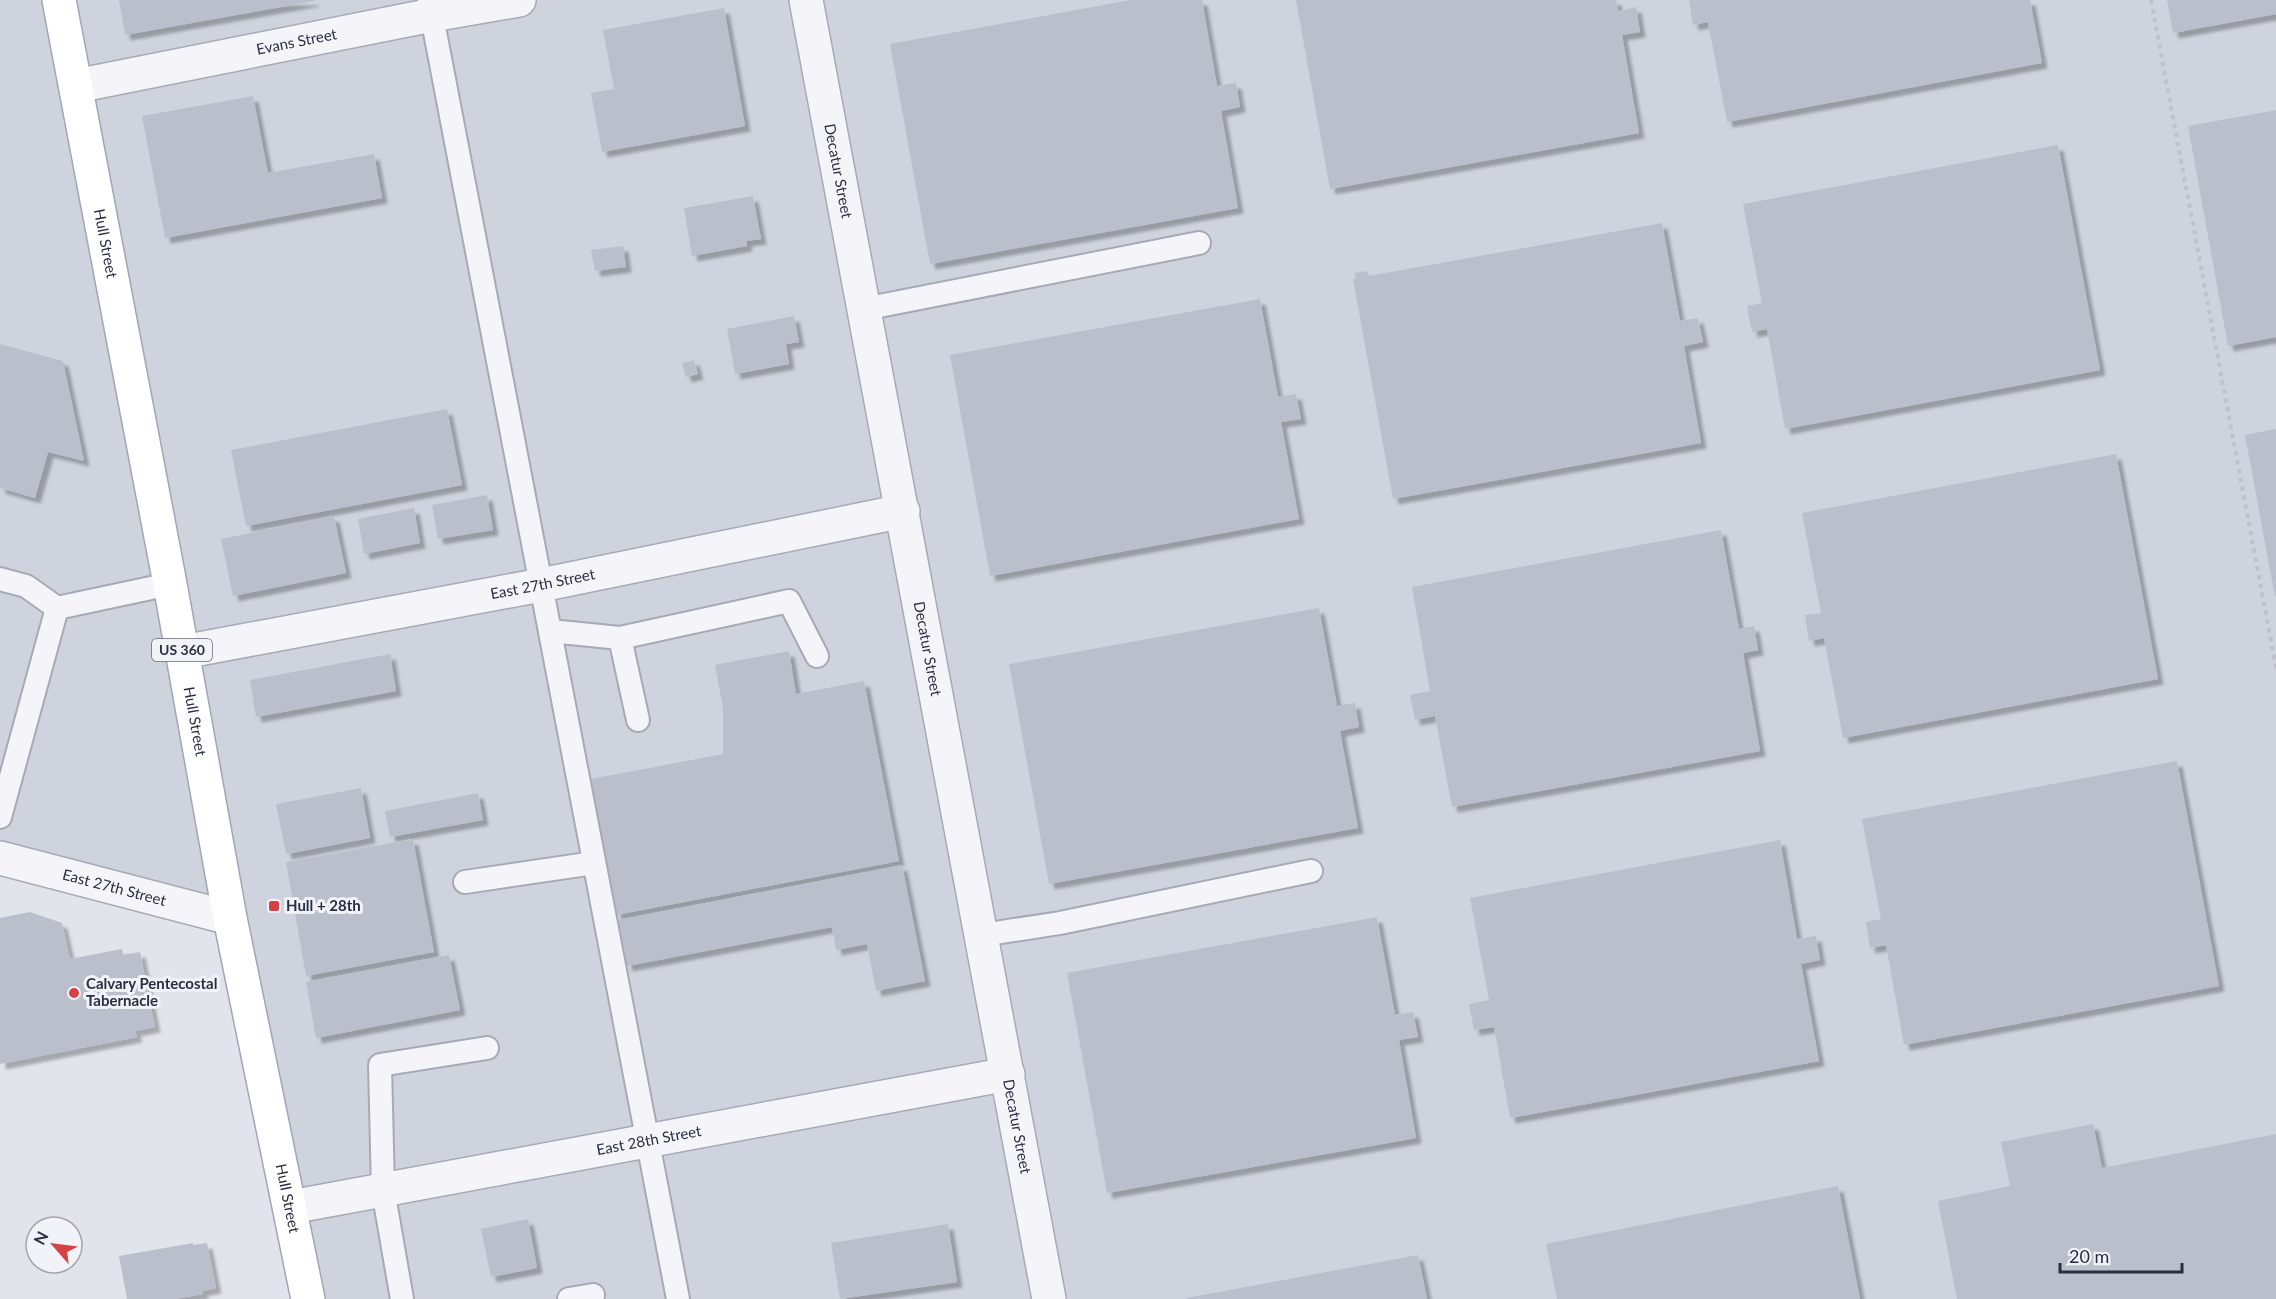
<svg xmlns="http://www.w3.org/2000/svg" width="2276" height="1299" font-family="Lato,sans-serif">
	<style>
		.built { fill: #cfd3dd }
		.building { fill: #bbbfcb; filter: url(#shadow) }
		.lines { fill: none; stroke-linecap: round; stroke-linejoin: round }
		.service-casing { stroke: #a7aab5; stroke-width: 26 }
		.minor-casing { stroke: #a7aab5; stroke-width: 36 }
		.primary-casing { stroke: #a0a6b7; stroke-width: 36 }
		.path { stroke: #c0c2ca; stroke-width: 4; stroke-dasharray: 4.5 4.5; stroke-linecap: butt }
		.service { stroke: #f5f5f9; stroke-width: 22 }
		.minor { stroke: #f5f5f9; stroke-width: 33 }
		.primary { stroke: #fff; stroke-width: 33 }
		.poi-dot { fill: #d54245; stroke: #f1f3f8; stroke-width: 2 }
		.labels { text-anchor: middle; stroke-width: 6; stroke-linejoin: round; paint-order: stroke }
		.shield { fill: #f1f3f8; stroke: #656a79; stroke-width: 1.5 }
		.shield-label { font-size: 14px; font-weight: bold; fill: #292f43 }
		.street-label { font-size: 15px; fill: #292f43; stroke: #f1f3f8 }
		.poi-label { font-size: 15px; font-weight: bold; fill: #292f43; stroke: #f1f3f8; text-anchor: start }
	</style>
	<defs>
		<filter id="shadow"><feDropShadow dx="5.5" dy="5.5" stdDeviation="1.5" flood-color="#0004"/></filter>
	</defs>
	<rect width="100%" height="100%" fill="#e2e4eb"/>
	<polygon class="built" points="0,0 2276,0 2276,1299 303,1299 232,918 0,857"/>
	<g class="building">
		<polygon points="119,0 314,0 314,1 125,35"/>
		<polygon points="1131,0 1202,0 1217,86 1236,83 1240,107 1221,111 1238,208 930,264 890,44"/>
		<polygon points="1296,0 1616,0 1618,11 1636,7 1640,32 1622,35 1639,133 1330,189"/>
		<polygon points="1689,0 2030,0 2042,63 1727,122 1708,22 1693,25"/>
		<polygon points="2167,0 2276,0 2276,14 2173,33"/>
		<polygon points="724,8 745,126 602,152 591,93 614,89 603,30"/>
		<polygon points="253,96 268,173 374,154 382,198 165,238 142,116"/>
		<polygon points="2276,110 2276,337 2228,346 2188,126"/>
		<polygon points="2058,145 2100,370 1785,429 1767,329 1752,332 1747,306 1762,303 1743,204"/>
		<polygon points="753,196 761,239 746,241 747,246 692,256 684,208"/>
		<polygon points="1662,223 1680,321 1698,318 1703,342 1684,346 1701,443 1393,499 1353,279 1356,278 1354,273 1367,271 1369,276"/>
		<polygon points="623,246 626,267 595,271 591,250"/>
		<polygon points="1260,299 1278,397 1296,394 1301,419 1281,422 1299,519 990,576 950,355"/>
		<polygon points="794,316 799,342 786,344 789,364 735,374 727,329"/>
		<polygon points="0,344 63,361 84,461 48,452 35,498 0,488"/>
		<polygon points="694,360 698,374 686,377 682,363"/>
		<polygon points="447,409 462,485 246,526 231,450"/>
		<polygon points="2276,429 2276,596 2275,597 2245,435"/>
		<polygon points="2116,454 2158,679 1843,738 1824,638 1809,641 1805,615 1821,613 1802,513"/>
		<polygon points="487,495 493,530 438,539 432,505"/>
		<polygon points="414,508 420,543 364,554 358,519"/>
		<polygon points="334,516 346,573 233,596 221,539"/>
		<polygon points="1721,530 1739,629 1754,626 1758,650 1743,653 1760,751 1452,807 1435,716 1415,720 1410,695 1430,691 1412,587"/>
		<polygon points="1319,608 1337,706 1355,703 1359,727 1340,731 1358,828 1049,884 1009,664"/>
		<polygon points="789,651 796,694 864,681 899,861 616,915 591,779 723,754 723,708 715,665"/>
		<polygon points="390,654 396,691 256,717 250,680"/>
		<polygon points="2177,761 2219,986 1904,1045 1886,945 1870,948 1866,922 1881,919 1862,819"/>
		<polygon points="361,788 370,838 286,854 276,804"/>
		<polygon points="478,793 483,820 390,837 385,811"/>
		<polygon points="413,839 434,952 306,976 286,862"/>
		<polygon points="1780,840 1797,939 1816,936 1820,960 1801,964 1819,1061 1510,1118 1494,1027 1474,1030 1469,1004 1489,1000 1470,898"/>
		<polygon points="902,865 925,981 876,991 867,944 836,950 832,927 627,966 618,920"/>
		<polygon points="30,912 62,923 70,959 122,949 123,955 140,952 155,1027 135,1031 137,1037 0,1064 0,918"/>
		<polygon points="1377,917 1395,1015 1413,1012 1418,1037 1399,1040 1416,1138 1107,1193 1067,973"/>
		<polygon points="449,955 460,1010 316,1038 306,982"/>
		<polygon points="2093,1124 2102,1168 2276,1134 2276,1299 1957,1299 1938,1201 2010,1186 2001,1142"/>
		<polygon points="1838,1186 1860,1299 1557,1299 1546,1244"/>
		<polygon points="528,1219 537,1268 491,1277 481,1229"/>
		<polygon points="948,1224 957,1282 840,1299 831,1243"/>
		<polygon points="193,1243 193,1245 207,1243 216,1288 202,1291 203,1294 174,1299 127,1299 119,1256"/>
		<polygon points="1418,1255 1427,1299 1186,1299 1186,1298"/>
	</g>
	<g class="lines">
		<g class="service-casing">
			<g id="service">
				<polyline points="429,1 678,1299"/>
				<polyline points="864,309 1199,243"/>
				<polyline points="0,579 26,586 57,608 170,584"/>
				<polyline points="550,631 620,638 638,720"/>
				<polyline points="620,638 789,601 817,656"/>
				<polyline points="0,817 57,608"/>
				<polyline points="465,882 594,863"/>
				<polyline points="982,935 1060,923 1311,871"/>
				<polyline points="402,1299 383,1190 380,1065 487,1048"/>
				<polyline points="569,1299 593,1295"/>
			</g>
		</g>
		<g class="minor-casing">
			<g id="minor">
				<path id="s1" d="M806,0l243,1299"/>
				<path id="s2" d="M76,86l356,-71 87,-15"/>
				<path id="s3" d="M183,652l358,-67 362,-74"/>
				<path id="s4" d="M0,858l230,60"/>
				<path id="s5" d="M291,1207l717,-133"/>
			</g>
		</g>
		<g class="primary-casing">
			<g id="primary">
				<path id="s6" d="M59,0l111,584 60,334 78,381"/>
			</g>
		</g>
		<polyline class="path" points="2151,0 2276,668"/>
		<use href="#service" class="service"/>
		<use href="#minor" class="minor"/>
		<use href="#primary" class="primary"/>
	</g>
	<g class="poi-dot">
		<rect x="268" y="900" width="12" height="12" rx="3"/>
		<circle cx="74" cy="993" r="6"/>
	</g>
	<g class="labels">
		<rect class="shield" x="152" y="639" width="60" height="22" rx="4.5"/>
		<g class="shield-label">
			<text x="182" y="655">US 360</text>
		</g>
		<g class="street-label">
			<text dy="5" stroke="none"><textPath href="#s2" startOffset="225">Evans Street</textPath></text>
			<text dy="5" stroke="none"><textPath href="#s1" startOffset="174">Decatur Street</textPath></text>
			<text dy="5" stroke="none"><textPath href="#s6" startOffset="248">Hull Street</textPath></text>
			<text dy="5" stroke="none"><textPath href="#s3" startOffset="366">East 27th Street</textPath></text>
			<text dy="5" stroke="none"><textPath href="#s1" startOffset="660">Decatur Street</textPath></text>
			<text dy="5" stroke="none"><textPath href="#s6" startOffset="734">Hull Street</textPath></text>
			<text dy="5" stroke="none"><textPath href="#s4" startOffset="118">East 27th Street</textPath></text>
			<text dy="5" stroke="none"><textPath href="#s1" startOffset="1146">Decatur Street</textPath></text>
			<text dy="5" stroke="none"><textPath href="#s5" startOffset="364">East 28th Street</textPath></text>
			<text dy="5" stroke="none"><textPath href="#s6" startOffset="1220">Hull Street</textPath></text>
		</g>
		<g class="poi-label">
			<text x="286" y="911">Hull + 28th</text>
			<text x="86" y="989">Calvary Pentecostal<tspan x="86" dy="17">Tabernacle</tspan></text>
		</g>
	</g>
	<g transform="translate(54 1245) rotate(298)"><circle r="28" fill="#f1f3f8" stroke="#a1a5b0" stroke-width="1.5"/>
	<path d="M0-4.5L10 22L0 15L-10 22Z" fill="#d54245"/>
	<text y="-9" font-size="16" font-weight="bold" text-anchor="middle" fill="#292f43">N</text>
	</g>
	<path d="M2060 1263v9h122v-9" fill="none" stroke="#292f43" stroke-width="3"/>
	<text x="2069" y="1263" font-size="18" fill="#292f43" stroke="#f1f3f8" stroke-width="4.5" paint-order="stroke">20 m</text>
</svg>
